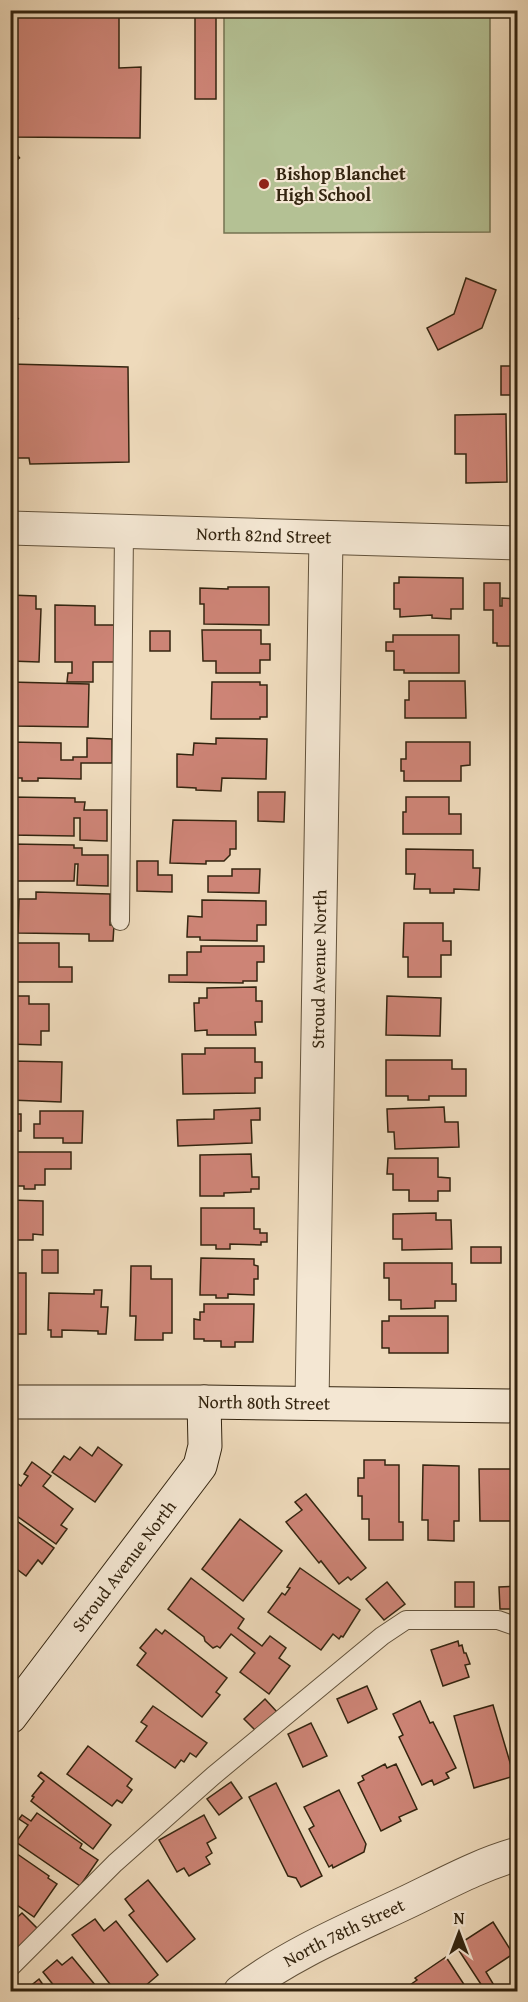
<svg xmlns="http://www.w3.org/2000/svg" width="528" height="2002" font-family="'Gentium Book Plus',serif">
	<style>
		.green { fill: #b4c194; stroke: #747352; stroke-width: 1.5 }
		.building { fill: #cd8476; stroke: #342510; stroke-width: 1.5 }
		.lines { fill: none; stroke-linecap: round; stroke-linejoin: round }
		.lane-casing { stroke: #62523b; stroke-width: 20 }
		.street-casing { stroke: #62523b; stroke-width: 35 }
		.secondary-casing { stroke: #342510; stroke-width: 35 }
		.path { stroke: #342510; stroke-width: 4; stroke-dasharray: 4.5 3; stroke-linecap: butt }
		.lane { stroke: #f4e7d3; stroke-width: 18 }
		.street { stroke: #f4e7d3; stroke-width: 33 }
		.secondary { stroke: #f4e7d3; stroke-width: 33 }
		.poi-dot { fill: #8f2418; stroke: #f4e7d3; stroke-width: 2 }
		.labels { text-anchor: middle; stroke-width: 4.5; stroke-linejoin: round; paint-order: stroke }
		.poi-label { font-size: 18px; font-weight: bold; fill: #342510; stroke: #f4e7d3; text-anchor: start }
		.street-label { font-size: 18px; fill: #342510; stroke: #f4e7d3 }
	</style>
	<rect width="100%" height="100%" fill="#eedabb"/>
	<filter id="stains"><feTurbulence type="fractalNoise" baseFrequency=".00333" numOctaves="4"/><feColorMatrix values="0 0 0 0 .2 0 0 0 0 .09 0 0 0 0 .02 0 0 0 .5 -.17"/></filter>
	<radialGradient id="worn" r=".72"><stop offset=".6" stop-color="#630" stop-opacity="0"/><stop offset="1" stop-color="#630" stop-opacity=".3"/></radialGradient>
	<polygon class="green" points="224,11 490,11 490,232 224,233"/>
	<g class="building">
		<polygon points="10,10 119,10 119,68 141,67 140,138 10,137"/>
		<rect x="195" y="10" width="21" height="89"/>
		<polygon points="466,278 496,290 482,328 438,350 427,328 454,314"/>
		<polygon points="10,364 128,367 129,462 30,464 29,458 10,458"/>
		<rect x="501" y="366" width="17" height="29"/>
		<polygon points="506,414 507,482 466,483 466,454 455,454 455,415"/>
		<polygon points="399,577 463,578 463,609 451,609 451,619 432,618 432,615 400,617 400,609 394,609 394,583 399,583"/>
		<polygon points="484,583 500,583 500,606 502,606 502,598 518,599 518,642 513,642 513,646 497,646 497,643 493,643 493,610 484,610"/>
		<polygon points="228,587 269,587 269,625 204,624 204,604 200,604 200,588 228,589"/>
		<polygon points="10,595 36,596 36,609 41,609 39,662 10,661"/>
		<polygon points="55,605 95,606 95,625 116,625 115,662 93,662 93,682 67,682 68,673 72,673 72,662 55,662"/>
		<polygon points="202,630 261,630 261,644 270,644 270,660 260,660 260,673 216,673 216,661 203,661"/>
		<rect x="150" y="631" width="20" height="20"/>
		<polygon points="393,635 459,635 459,673 404,673 404,670 394,670 394,651 386,651 386,642 393,642"/>
		<polygon points="409,681 465,681 466,718 405,718 405,700 409,700"/>
		<polygon points="10,682 89,684 88,727 14,726 14,716 10,716"/>
		<polygon points="212,682 260,682 260,685 267,685 267,717 260,717 260,719 211,719"/>
		<polygon points="87,738 112,739 112,763 81,763 81,779 38,778 38,781 22,781 22,778 10,778 10,742 61,743 61,760 73,760 73,757 87,757"/>
		<polygon points="216,738 267,739 266,779 222,778 221,791 196,790 196,788 177,787 177,754 193,755 194,743 216,744"/>
		<polygon points="406,742 470,742 470,765 461,766 461,781 404,781 404,771 401,771 401,759 406,759"/>
		<polygon points="258,792 285,792 284,822 258,821"/>
		<polygon points="10,797 75,798 75,802 85,802 84,810 107,810 107,841 80,840 80,818 74,818 74,836 10,835"/>
		<polygon points="406,797 449,797 449,814 461,814 461,834 403,834 403,812 406,812"/>
		<polygon points="173,820 236,821 236,849 230,849 230,855 224,861 206,861 206,864 170,863"/>
		<polygon points="10,844 74,845 74,848 82,848 82,855 108,855 108,886 77,885 78,864 75,864 74,881 10,881"/>
		<polygon points="406,849 473,850 473,868 480,868 479,890 454,889 454,893 430,893 430,889 414,889 415,874 406,874"/>
		<polygon points="137,861 158,861 158,875 172,875 172,892 137,891"/>
		<polygon points="232,869 260,869 259,893 208,892 208,876 232,876"/>
		<polygon points="36,892 110,894 110,925 114,925 113,941 89,941 89,934 18,933 19,899 36,899"/>
		<polygon points="202,900 266,901 266,925 257,925 257,941 200,940 200,937 187,937 188,916 202,917"/>
		<polygon points="404,923 443,923 443,941 451,941 451,955 441,955 441,977 408,977 408,957 403,957"/>
		<polygon points="10,943 59,943 59,967 72,967 72,982 10,982"/>
		<polygon points="201,946 264,946 264,962 257,962 257,981 243,981 243,983 169,982 169,975 187,975 187,952 201,952"/>
		<polygon points="256,987 256,1001 262,1001 262,1022 255,1022 256,1035 207,1035 207,1030 195,1031 194,1003 199,1003 199,998 207,998 207,988"/>
		<polygon points="10,996 29,996 29,1004 49,1004 49,1031 41,1031 41,1045 10,1044"/>
		<polygon points="387,996 441,998 440,1036 386,1035"/>
		<polygon points="205,1048 255,1048 255,1062 262,1062 262,1078 255,1078 255,1093 183,1094 182,1054 205,1054"/>
		<polygon points="386,1060 452,1060 452,1069 466,1069 466,1096 429,1096 429,1100 408,1100 408,1096 386,1096"/>
		<polygon points="10,1061 62,1062 61,1102 10,1100"/>
		<polygon points="444,1107 445,1122 458,1122 459,1147 395,1149 394,1132 388,1132 387,1109"/>
		<polygon points="260,1108 260,1120 251,1120 252,1143 178,1146 177,1120 214,1119 214,1110"/>
		<polygon points="40,1111 83,1111 82,1143 63,1143 63,1138 34,1138 34,1124 40,1124"/>
		<rect x="10" y="1114" width="11" height="17"/>
		<polygon points="10,1152 71,1152 71,1169 45,1169 45,1185 35,1185 35,1189 24,1189 24,1186 10,1186"/>
		<polygon points="251,1154 252,1177 259,1177 259,1189 251,1189 251,1192 224,1193 224,1196 200,1196 200,1155"/>
		<polygon points="388,1158 438,1158 438,1177 450,1178 450,1191 438,1191 438,1201 409,1201 409,1190 393,1190 393,1174 387,1174"/>
		<polygon points="10,1200 43,1201 43,1235 33,1234 33,1240 10,1240"/>
		<polygon points="201,1208 254,1208 254,1229 260,1229 260,1233 267,1233 267,1242 261,1242 261,1245 230,1244 230,1249 216,1249 216,1245 201,1245"/>
		<polygon points="436,1213 436,1220 451,1220 452,1249 402,1250 402,1239 393,1239 393,1214"/>
		<rect x="471" y="1247" width="30" height="16"/>
		<rect x="42" y="1250" width="16" height="23"/>
		<polygon points="201,1258 254,1259 254,1265 258,1266 258,1279 254,1279 254,1295 228,1294 228,1298 216,1298 216,1295 200,1295"/>
		<polygon points="384,1263 452,1263 452,1284 456,1284 456,1301 435,1301 435,1308 401,1309 401,1300 389,1300 389,1278 384,1278"/>
		<polygon points="131,1266 151,1266 151,1279 172,1279 172,1333 163,1333 163,1340 135,1340 136,1316 130,1316"/>
		<rect x="10" y="1273" width="16" height="61"/>
		<polygon points="94,1290 102,1290 101,1307 108,1307 106,1334 98,1334 98,1331 62,1330 62,1337 51,1337 51,1330 48,1330 49,1293 94,1294"/>
		<polygon points="204,1304 254,1304 253,1342 235,1342 235,1347 221,1347 221,1341 204,1341 204,1339 194,1339 194,1319 200,1320 200,1312 204,1312"/>
		<polygon points="389,1316 448,1316 448,1353 389,1353 389,1348 382,1348 382,1321 389,1321"/>
		<polygon points="80,1447 92,1456 98,1447 122,1465 95,1502 52,1472 64,1456 70,1460"/>
		<polygon points="364,1460 385,1460 385,1465 399,1465 399,1522 403,1522 403,1540 369,1540 369,1519 362,1519 362,1496 358,1496 358,1478 364,1478"/>
		<polygon points="32,1462 51,1476 43,1486 73,1509 61,1525 67,1529 56,1544 10,1511 10,1494 18,1484 21,1486 28,1476 24,1474"/>
		<polygon points="423,1465 459,1466 459,1521 454,1521 454,1541 428,1540 428,1520 422,1520"/>
		<polygon points="479,1469 512,1469 512,1521 480,1521"/>
		<polygon points="306,1494 366,1568 351,1580 348,1577 339,1584 321,1561 319,1563 286,1522 302,1510 295,1502"/>
		<polygon points="10,1516 54,1548 42,1564 38,1560 26,1576 10,1564"/>
		<polygon points="240,1519 282,1551 243,1601 202,1569"/>
		<polygon points="300,1568 360,1610 343,1637 341,1636 339,1639 333,1634 321,1650 268,1612 282,1593 285,1595 290,1588 287,1587"/>
		<polygon points="191,1578 244,1619 238,1628 262,1646 270,1636 286,1648 279,1658 290,1666 269,1694 240,1672 255,1653 231,1634 220,1648 217,1646 213,1648 205,1641 204,1637 168,1609"/>
		<polygon points="387,1582 405,1604 384,1620 366,1599"/>
		<rect x="455" y="1582" width="19" height="25"/>
		<polygon points="518,1586 518,1609 500,1609 499,1587"/>
		<polygon points="156,1629 162,1634 165,1630 227,1678 216,1692 220,1695 202,1717 137,1665 146,1653 140,1648"/>
		<polygon points="458,1641 459,1646 462,1645 464,1653 466,1653 470,1664 465,1665 469,1677 443,1686 431,1650"/>
		<polygon points="367,1686 377,1709 348,1723 337,1699"/>
		<polygon points="265,1699 278,1713 258,1733 244,1719"/>
		<polygon points="420,1701 430,1723 433,1722 456,1768 446,1773 449,1778 434,1785 432,1780 422,1785 399,1737 403,1735 393,1714"/>
		<polygon points="493,1705 514,1776 474,1788 454,1716"/>
		<polygon points="153,1706 207,1743 196,1757 190,1753 184,1762 181,1760 175,1768 136,1741 147,1726 141,1722"/>
		<polygon points="311,1723 327,1756 303,1767 288,1734"/>
		<polygon points="88,1746 132,1779 127,1786 132,1790 122,1803 117,1800 112,1806 67,1774"/>
		<polygon points="385,1764 387,1768 396,1764 417,1809 399,1817 401,1821 381,1831 358,1783 364,1780 362,1776"/>
		<polygon points="41,1772 111,1825 93,1849 31,1801 34,1797 32,1796 44,1781 38,1776"/>
		<polygon points="231,1782 242,1798 219,1815 207,1799"/>
		<polygon points="276,1783 322,1876 301,1887 296,1878 288,1876 249,1797"/>
		<polygon points="339,1790 366,1844 364,1852 333,1868 332,1865 329,1867 309,1829 314,1826 304,1807"/>
		<polygon points="37,1813 82,1844 80,1848 98,1860 80,1886 16,1842 28,1825 19,1819 22,1815 31,1821"/>
		<polygon points="204,1815 216,1838 207,1843 212,1853 206,1857 210,1864 189,1876 184,1868 177,1872 159,1840"/>
		<polygon points="10,1849 49,1876 48,1878 57,1884 34,1917 10,1900"/>
		<polygon points="148,1880 195,1939 167,1962 129,1915 134,1911 125,1899"/>
		<polygon points="22,1913 40,1931 18,1952 10,1944 10,1924"/>
		<polygon points="95,1919 104,1931 116,1921 158,1975 138,1992 116,1992 72,1935"/>
		<polygon points="493,1922 513,1954 486,1972 498,1992 486,1992 456,1946"/>
		<polygon points="72,1957 101,1992 59,1992 43,1972 57,1960 62,1965"/>
		<polygon points="446,1957 469,1992 400,1992 417,1980 415,1978"/>
		<polygon points="39,1979 48,1992 26,1992 29,1990 28,1988"/>
	</g>
	<g class="lines">
		<g class="lane-casing">
			<g id="lane">
				<polyline points="120,921 124,532"/>
				<polyline points="10,1968 115,1863 213,1776 382,1636 406,1620 498,1620 518,1627"/>
			</g>
		</g>
		<g class="street-casing">
			<g id="street">
				<path id="s1" d="M10,528l508,15"/>
				<path id="s2" d="M312,1403l14,-865"/>
				<path id="s3" d="M240,1992c50,-38 108,-62 165,-89 36,-17 73,-38 113,-49"/>
			</g>
		</g>
		<g class="secondary-casing">
			<g id="secondary">
				<path id="s4" d="M10,1402h194l314,4"/>
				<path id="s5" d="M10,1717l190,-251 5,-20 -1,-44"/>
			</g>
		</g>
		<g class="path">
			<polyline points="10,164 21,155"/>
			<polyline points="10,313 18,320"/>
		</g>
		<use href="#lane" class="lane"/>
		<use href="#street" class="street"/>
		<use href="#secondary" class="secondary"/>
	</g>
	<circle class="poi-dot" cx="264" cy="184" r="6"/>
	<g class="labels">
		<g class="poi-label">
			<text x="276" y="180">Bishop Blanchet<tspan x="276" dy="21">High School</tspan></text>
		</g>
		<g class="street-label">
			<text dy="6" stroke="none"><textPath href="#s1" startOffset="254">North 82nd Street</textPath></text>
			<text dy="6" stroke="none"><textPath href="#s2" startOffset="434">Stroud Avenue North</textPath></text>
			<text dy="6" stroke="none"><textPath href="#s4" startOffset="254">North 80th Street</textPath></text>
			<text dy="6" stroke="none"><textPath href="#s5" startOffset="189">Stroud Avenue North</textPath></text>
			<text dy="6" stroke="none"><textPath href="#s3" startOffset="120">North 78th Street</textPath></text>
		</g>
	</g>
	<rect width="528" height="2002" fill="none" stroke="#eedabb" stroke-width="36"/>
	<rect x="12" y="12" width="504" height="1978" fill="none" stroke="#342510" stroke-width="3"/>
	<rect x="18" y="18" width="492" height="1966" fill="none" stroke="#342510" stroke-width="1.5"/>
	<g transform="translate(459 1933)" stroke="#f4e7d3" stroke-width="4.5" paint-order="stroke">
	<path d="M0-4.5L10 22L0 15L-10 22Z" fill="#342510"/>
	<text y="-9" font-size="16" font-weight="bold" text-anchor="middle" fill="#342510">N</text>
	</g>
	<rect width="100%" height="100%" filter="url(#stains)"/>
	<rect width="100%" height="100%" fill="url(#worn)"/>
</svg>
